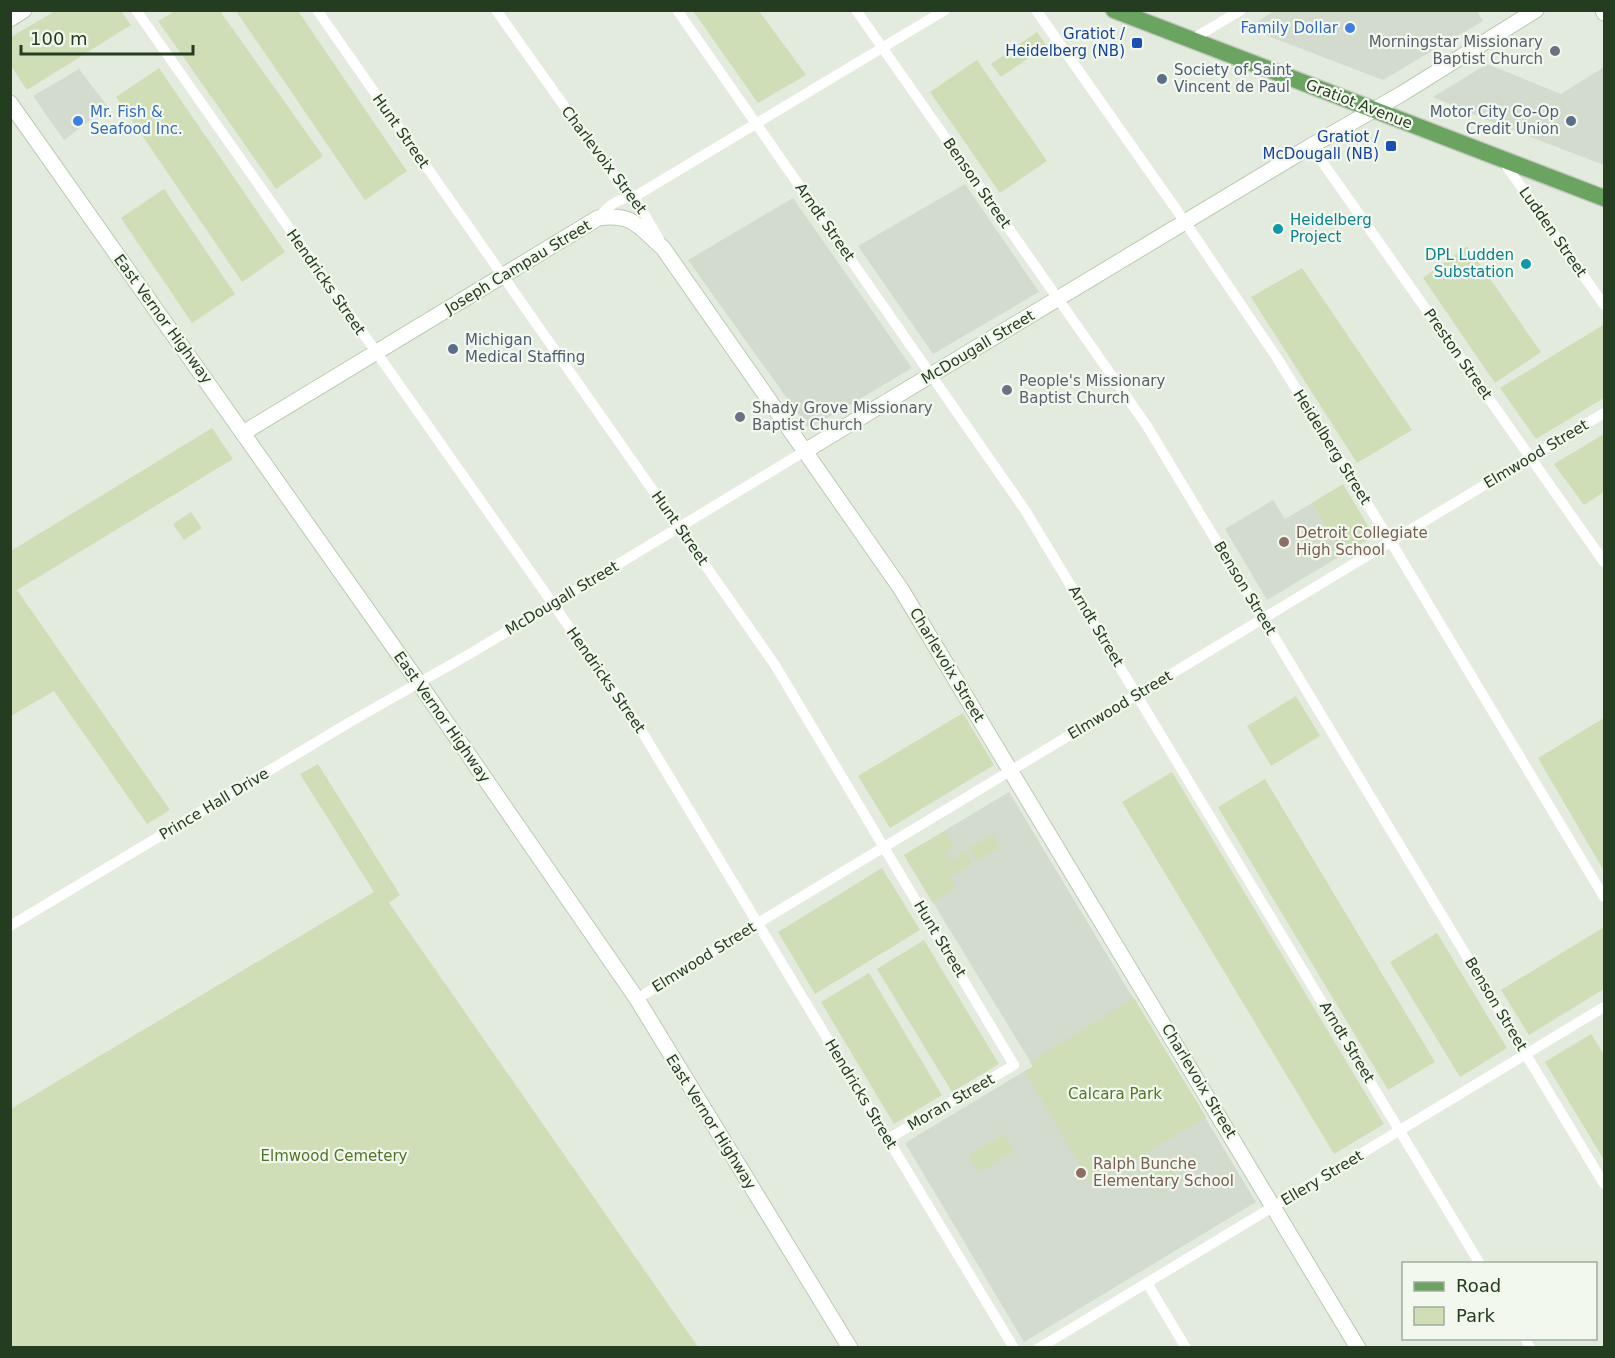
<svg xmlns="http://www.w3.org/2000/svg" width="1615" height="1358" font-family="'DejaVu Sans',sans-serif">
	<style>
		.built { fill: #d2dbcd }
		.green { fill: #cfdeb6 }
		.lines { fill: none; stroke-linecap: round; stroke-linejoin: round }
		.secondary-casing { stroke: #b8ccb1; stroke-width: 17 }
		.primary-casing { stroke: #c2c8c0; stroke-width: 19 }
		.street { stroke: #fff; stroke-width: 10 }
		.secondary { stroke: #fff; stroke-width: 15 }
		.primary { stroke: #6ba361; stroke-width: 16 }
		.shop-dot { fill: #3f7fe0; stroke: #f3f8ef; stroke-width: 2 }
		.transit-dot { fill: #1a4fb4; stroke: #f3f8ef; stroke-width: 2 }
		.worship-dot { fill: #6b7280; stroke: #f3f8ef; stroke-width: 2 }
		.service-dot { fill: #5c6f8a; stroke: #f3f8ef; stroke-width: 2 }
		.culture-dot { fill: #0f9aa8; stroke: #f3f8ef; stroke-width: 2 }
		.education-dot { fill: #8d6e63; stroke: #f3f8ef; stroke-width: 2 }
		.labels { text-anchor: middle; stroke-width: 4.5; stroke-linejoin: round; paint-order: stroke }
		.shop-label { font-size: 15px; fill: #366cbe; stroke: #f3f8ef; text-anchor: end }
		.transit-label { font-size: 15px; fill: #164399; stroke: #f3f8ef; text-anchor: end }
		.worship-label { font-size: 15px; fill: #5b616d; stroke: #f3f8ef; text-anchor: start }
		.service-label { font-size: 15px; fill: #4e5e75; stroke: #f3f8ef; text-anchor: start }
		.street-label { font-size: 15px; fill: #243c1f; stroke: #f3f8ef }
		.culture-label { font-size: 15px; fill: #0d838f; stroke: #f3f8ef; text-anchor: start }
		.education-label { font-size: 15px; fill: #785e54; stroke: #f3f8ef; text-anchor: start }
		.park-label { font-size: 15px; fill: #4f7527; stroke: #f3f8ef }
	</style>
	<rect width="100%" height="100%" fill="#e3ebdf"/>
	<g class="built">
		<polygon points="1276,10 1476,10 1483,21 1383,80 1250,29 1250,26"/>
		<polygon points="1487,64 1561,94 1604,67 1604,165 1499,125 1433,97"/>
		<polygon points="79,69 108,107 64,140 33,96"/>
		<polygon points="965,184 1039,292 933,354 858,246"/>
		<polygon points="793,198 912,368 809,429 688,260"/>
		<polygon points="1273,500 1285,519 1312,503 1342,555 1267,600 1225,529"/>
		<polygon points="1009,792 1256,1202 1024,1342 905,1143 1033,1066 904,855"/>
	</g>
	<g class="green">
		<polygon points="55,11 121,11 131,25 27,90 11,66 11,37"/>
		<polygon points="175,11 220,11 323,156 276,189 158,21"/>
		<polygon points="236,11 298,11 407,171 365,200"/>
		<polygon points="693,11 759,11 806,75 758,103"/>
		<polygon points="1037,32 1049,49 1046,51 1043,48 1001,77 991,64"/>
		<polygon points="977,60 1047,161 1000,193 930,92"/>
		<polygon points="159,68 285,252 242,282 116,97"/>
		<polygon points="164,189 235,294 192,323 121,218"/>
		<polygon points="1467,246 1541,352 1495,383 1423,278"/>
		<polygon points="1302,268 1412,430 1357,463 1251,297"/>
		<polygon points="1603,325 1604,327 1604,398 1536,439 1500,388"/>
		<polygon points="212,428 233,459 17,590 170,810 147,824 54,691 11,716 11,551"/>
		<polygon points="1604,434 1604,492 1584,505 1554,464"/>
		<polygon points="1343,484 1374,536 1342,555 1312,503"/>
		<polygon points="191,512 202,528 184,540 173,524"/>
		<polygon points="1296,696 1320,736 1271,766 1247,726"/>
		<polygon points="963,713 994,765 890,828 858,776"/>
		<polygon points="1604,718 1604,871 1538,758"/>
		<polygon points="318,764 400,895 389,903 698,1347 11,1347 11,1109 374,892 300,774"/>
		<polygon points="1172,772 1384,1124 1334,1154 1122,802"/>
		<polygon points="1265,779 1435,1062 1388,1090 1218,807"/>
		<polygon points="945,831 954,847 946,852 951,861 959,856 958,853 964,850 973,864 950,877 956,888 932,902 904,855"/>
		<polygon points="993,834 1000,847 977,861 969,848"/>
		<polygon points="882,868 920,930 815,994 778,932"/>
		<polygon points="1604,927 1604,989 1529,1035 1501,990"/>
		<polygon points="1437,933 1507,1048 1460,1077 1390,962"/>
		<polygon points="924,940 999,1064 952,1092 877,969"/>
		<polygon points="869,973 942,1095 894,1124 821,1002"/>
		<polygon points="1134,998 1206,1117 1092,1185 1025,1072 1033,1067 1030,1062"/>
		<polygon points="1591,1034 1604,1055 1604,1160 1545,1062"/>
		<polygon points="1004,1134 1014,1151 979,1172 969,1155"/>
		<polygon points="1155,1159 1176,1162 1173,1182 1151,1179"/>
	</g>
	<g class="lines">
		<g class="secondary-casing">
			<g id="secondary">
				<polyline points="1603,10 1604,13"/>
				<polyline points="10,19 24,10"/>
				<polyline points="10,103 419,683 637,999 850,1348"/>
				<path d="M243,433l355,-215c35,-5 40,8 65,30l238,341 457,759"/>
				<polyline points="805,451 1311,146 1403,93 1536,10"/>
			</g>
		</g>
		<g class="primary-casing">
			<polyline id="primary" points="1114,10 1604,198"/>
		</g>
		<g class="street">
			<polyline points="136,10 638,725 1014,1348"/>
			<polyline points="317,10 775,665 1014,1065 888,1139"/>
			<polyline points="496,10 620,185 634,197 659,239"/>
			<polyline points="677,10 1025,510 1480,1264"/>
			<polyline points="856,10 1147,426 1604,1184"/>
			<polyline points="1036,10 1185,222 1277,358 1391,542 1604,897"/>
			<polyline points="1191,40 1241,10"/>
			<polyline points="1311,146 1604,562"/>
			<polyline points="1503,161 1604,305"/>
			<path d="M598,218c11,-12 19,-20 36,-21l311,-187"/>
			<polyline points="10,926 350,722 473,652 805,451"/>
			<polyline points="637,999 758,923 1604,413"/>
			<polyline points="1147,1283 1186,1348"/>
			<polyline points="1525,1338 1530,1348"/>
			<polyline points="1039,1348 1604,1007"/>
		</g>
		<use href="#secondary" class="secondary"/>
		<use href="#primary" class="primary"/>
	</g>
	<g class="shop-dot">
		<circle cx="1350" cy="28" r="6"/>
		<circle cx="78" cy="121" r="6"/>
	</g>
	<g class="transit-dot">
		<rect x="1131" y="37" width="12" height="12" rx="3"/>
		<rect x="1385" y="140" width="12" height="12" rx="3"/>
	</g>
	<g class="worship-dot">
		<circle cx="1555" cy="51" r="6"/>
		<circle cx="1007" cy="390" r="6"/>
		<circle cx="740" cy="417" r="6"/>
	</g>
	<g class="service-dot">
		<circle cx="1162" cy="79" r="6"/>
		<circle cx="1571" cy="121" r="6"/>
		<circle cx="453" cy="349" r="6"/>
	</g>
	<g class="culture-dot">
		<circle cx="1278" cy="229" r="6"/>
		<circle cx="1526" cy="264" r="6"/>
	</g>
	<g class="education-dot">
		<circle cx="1284" cy="542" r="6"/>
		<circle cx="1081" cy="1173" r="6"/>
	</g>
	<g class="labels">
		<g class="shop-label">
			<text x="1338" y="33">Family Dollar</text>
			<text x="90" y="117" text-anchor="start">Mr. Fish &amp;<tspan x="90" dy="17">Seafood Inc.</tspan></text>
		</g>
		<g class="transit-label">
			<text x="1125" y="39">Gratiot /<tspan x="1125" dy="17">Heidelberg (NB)</tspan></text>
			<text x="1379" y="142">Gratiot /<tspan x="1379" dy="17">McDougall (NB)</tspan></text>
		</g>
		<g class="worship-label">
			<text x="1543" y="47" text-anchor="end">Morningstar Missionary<tspan x="1543" dy="17">Baptist Church</tspan></text>
			<text x="1019" y="386">People's Missionary<tspan x="1019" dy="17">Baptist Church</tspan></text>
			<text x="752" y="413">Shady Grove Missionary<tspan x="752" dy="17">Baptist Church</tspan></text>
		</g>
		<g class="service-label">
			<text x="1174" y="75">Society of Saint<tspan x="1174" dy="17">Vincent de Paul</tspan></text>
			<text x="1559" y="117" text-anchor="end">Motor City Co-Op<tspan x="1559" dy="17">Credit Union</tspan></text>
			<text x="465" y="345">Michigan<tspan x="465" dy="17">Medical Staffing</tspan></text>
		</g>
		<g class="street-label">
			<text transform="translate(1359 104) rotate(21)" y="5">Gratiot Avenue</text>
			<text transform="translate(401 131) rotate(55)" y="5">Hunt Street</text>
			<text transform="translate(604 160) rotate(53)" y="5">Charlevoix Street</text>
			<text transform="translate(977 183) rotate(55)" y="5">Benson Street</text>
			<text transform="translate(825 222) rotate(55)" y="5">Arndt Street</text>
			<text transform="translate(1553 232) rotate(55)" y="5">Ludden Street</text>
			<text transform="translate(518 267) rotate(-31)" y="5">Joseph Campau Street</text>
			<text transform="translate(326 282) rotate(55)" y="5">Hendricks Street</text>
			<text transform="translate(163 319) rotate(54)" y="5">East Vernor Highway</text>
			<text transform="translate(978 347) rotate(-31)" y="5">McDougall Street</text>
			<text transform="translate(1458 354) rotate(55)" y="5">Preston Street</text>
			<text transform="translate(1332 447) rotate(58)" y="5">Heidelberg Street</text>
			<text transform="translate(1536 454) rotate(-31)" y="5">Elmwood Street</text>
			<text transform="translate(680 528) rotate(55)" y="5">Hunt Street</text>
			<text transform="translate(1245 588) rotate(59)" y="5">Benson Street</text>
			<text transform="translate(562 598) rotate(-31)" y="5">McDougall Street</text>
			<text transform="translate(1096 626) rotate(59)" y="5">Arndt Street</text>
			<text transform="translate(947 665) rotate(59)" y="5">Charlevoix Street</text>
			<text transform="translate(606 680) rotate(55)" y="5">Hendricks Street</text>
			<text transform="translate(1120 705) rotate(-31)" y="5">Elmwood Street</text>
			<text transform="translate(442 717) rotate(55)" y="5">East Vernor Highway</text>
			<text transform="translate(214 804) rotate(-31)" y="5">Prince Hall Drive</text>
			<text transform="translate(940 939) rotate(59)" y="5">Hunt Street</text>
			<text transform="translate(704 957) rotate(-32)" y="5">Elmwood Street</text>
			<text transform="translate(1496 1004) rotate(59)" y="5">Benson Street</text>
			<text transform="translate(1347 1042) rotate(59)" y="5">Arndt Street</text>
			<text transform="translate(1199 1081) rotate(59)" y="5">Charlevoix Street</text>
			<text transform="translate(861 1094) rotate(59)" y="5">Hendricks Street</text>
			<text transform="translate(951 1102) rotate(-30)" y="5">Moran Street</text>
			<text transform="translate(711 1122) rotate(58)" y="5">East Vernor Highway</text>
			<text transform="translate(1322 1178) rotate(-31)" y="5">Ellery Street</text>
		</g>
		<g class="culture-label">
			<text x="1290" y="225">Heidelberg<tspan x="1290" dy="17">Project</tspan></text>
			<text x="1514" y="260" text-anchor="end">DPL Ludden<tspan x="1514" dy="17">Substation</tspan></text>
		</g>
		<g class="education-label">
			<text x="1296" y="538">Detroit Collegiate<tspan x="1296" dy="17">High School</tspan></text>
			<text x="1093" y="1169">Ralph Bunche<tspan x="1093" dy="17">Elementary School</tspan></text>
		</g>
		<g class="park-label">
			<text x="1115" y="1099">Calcara Park</text>
			<text x="334" y="1161">Elmwood Cemetery</text>
		</g>
	</g>
	<rect width="1615" height="1358" fill="none" stroke="#243c1f" stroke-width="24"/>
	<rect x="1402" y="1262" width="195" height="78" fill="#f3f8ef" stroke="#a0ad9c" stroke-width="1.5"/>
	<rect x="1414" y="1282" width="30" height="9" fill="#6ba361" stroke="#a0ad9c" stroke-width="1.5"/>
	<text x="1456" y="1292" font-size="18" fill="#243c1f">Road</text>
	<rect x="1414" y="1307" width="30" height="18" fill="#cfdeb6" stroke="#a0ad9c" stroke-width="1.5"/>
	<text x="1456" y="1322" font-size="18" fill="#243c1f">Park</text>
	<path d="M21 45v9h172v-9" fill="none" stroke="#243c1f" stroke-width="3"/>
	<text x="30" y="45" font-size="18" fill="#243c1f" stroke="#f3f8ef" stroke-width="4.5" paint-order="stroke">100 m</text>
</svg>
